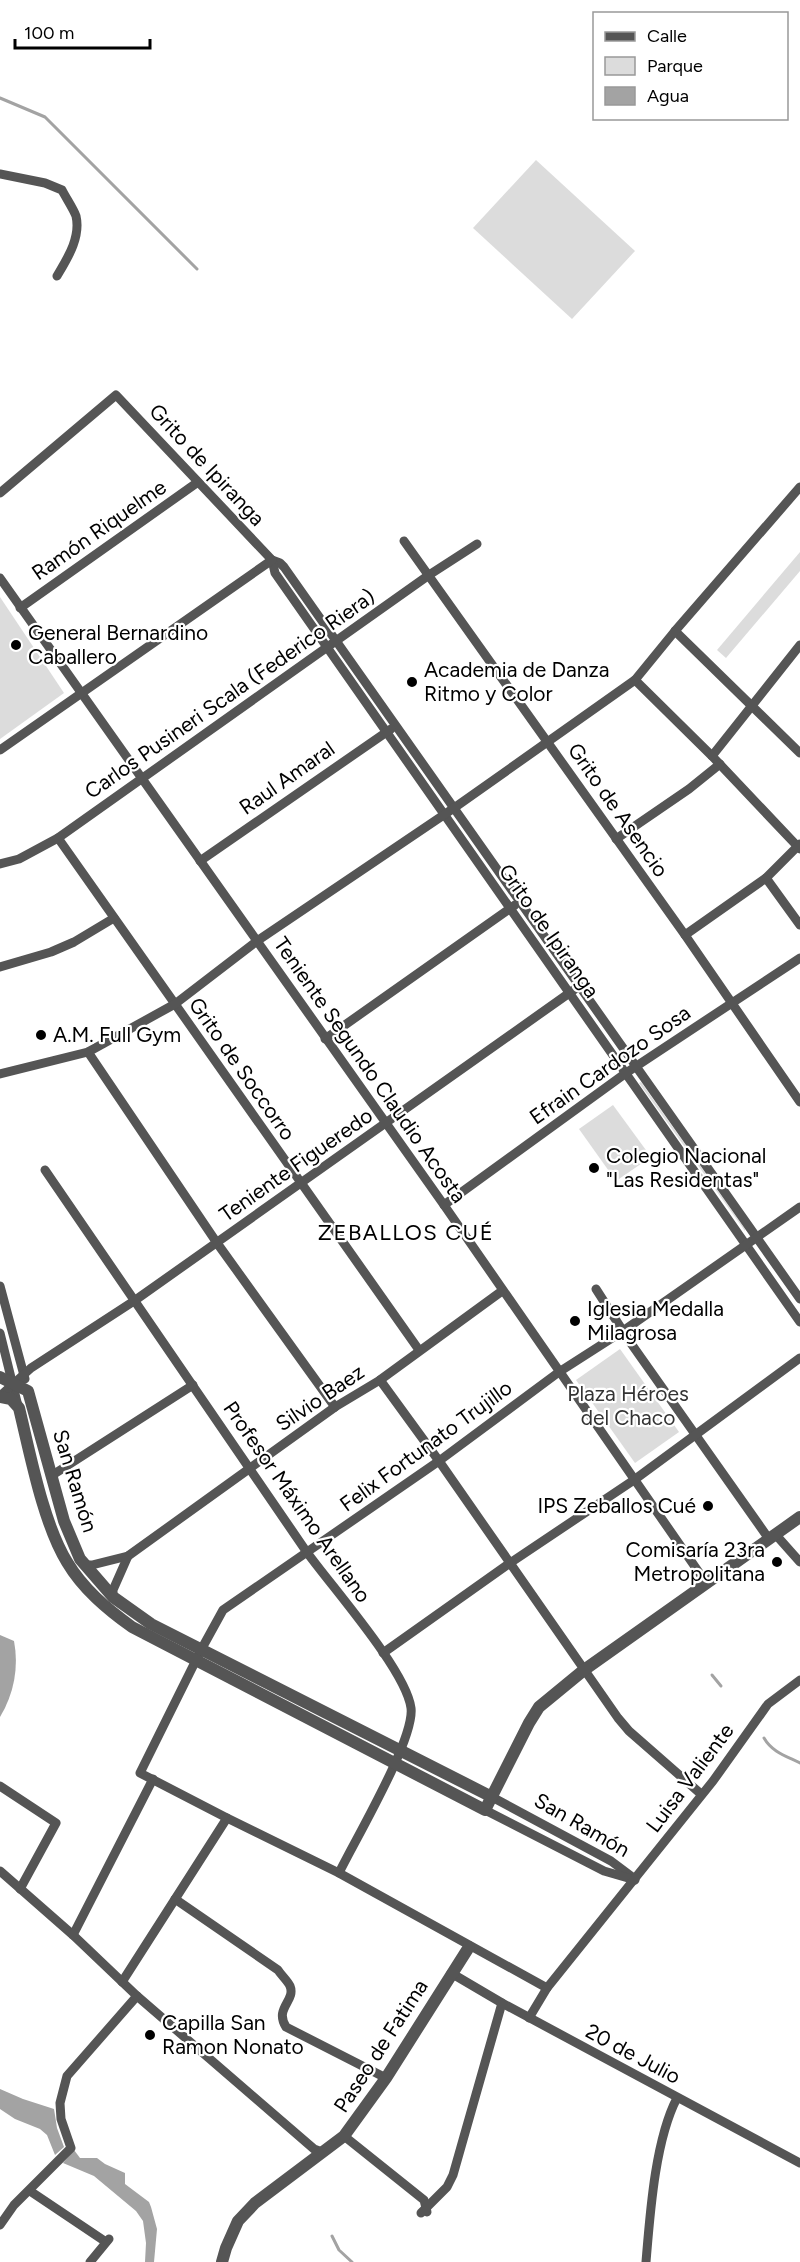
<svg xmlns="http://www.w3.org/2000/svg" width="800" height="2262" font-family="Figtree,sans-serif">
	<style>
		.green { fill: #dcdcdc }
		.water { fill: #a3a3a3 }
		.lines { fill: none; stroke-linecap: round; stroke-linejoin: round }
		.stream { stroke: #a3a3a3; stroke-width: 3 }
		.minor { stroke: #555; stroke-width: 9 }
		.tertiary { stroke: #555; stroke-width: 12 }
		.poi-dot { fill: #000; stroke: #fff; stroke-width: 2 }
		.labels { text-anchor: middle; stroke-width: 4.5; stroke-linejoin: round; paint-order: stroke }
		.street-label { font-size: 21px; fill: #000; stroke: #fff }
		.poi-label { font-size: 21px; fill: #000; stroke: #fff; text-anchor: start }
		.park-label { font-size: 21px; fill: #333; stroke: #fff }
		.neighbourhood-label { font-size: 22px; letter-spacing: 1.5px; fill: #000; stroke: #fff }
	</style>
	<rect width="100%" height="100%" fill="#fff"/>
	<g class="green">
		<polygon points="536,160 635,251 572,319 473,228"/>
		<polygon points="800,552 800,571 726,658 717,650"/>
		<polygon points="0,597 64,693 0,739"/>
		<polygon points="641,1082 745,1229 745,1231 639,1083"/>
		<polygon points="613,1105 651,1157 616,1181 579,1129"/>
		<polygon points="620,1349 679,1432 635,1463 576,1380"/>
	</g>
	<g class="water">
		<path d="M0,1635l14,6c5,26 0,53 -14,76z"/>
		<polygon points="0,2089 23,2099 54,2109 57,2128 64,2147 55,2155 47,2135 40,2129 15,2119 0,2109"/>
		<polygon points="74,2150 80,2158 97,2158 105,2164 125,2173 125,2184 149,2202 151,2207 157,2229 154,2262 145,2262 146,2243 143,2221 136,2211 94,2176 63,2163"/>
	</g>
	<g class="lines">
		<g class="stream">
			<polyline points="0,98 45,117 197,269"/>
			<polyline points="712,1675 721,1686"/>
			<path d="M764,1738c8,14 22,18 36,25"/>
			<polyline points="332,2236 339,2250 352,2262"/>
		</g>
		<g class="minor">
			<path d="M0,174l45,9 17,7c4,8 11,18 14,26 5,22 -9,43 -19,60"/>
			<polyline points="0,493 116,395 272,560 280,563 284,567 800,1299"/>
			<polyline points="404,541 685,935 800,1102"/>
			<polyline points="272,560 275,573 800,1322"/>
			<polyline points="0,578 444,1205 707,1584"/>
			<polyline points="20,608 198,482"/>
			<polyline points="675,631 800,753"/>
			<polyline points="635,680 712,756 800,849"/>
			<polyline points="0,750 272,560"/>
			<polyline points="712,756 800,645"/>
			<polyline points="58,838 419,1350"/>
			<polyline points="616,839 689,789 720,764"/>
			<polyline points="200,861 391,729"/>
			<polyline points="0,864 19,859 58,838 429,575 477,544"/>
			<polyline points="766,878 800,925"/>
			<polyline points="685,935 766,878 800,844"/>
			<polyline points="0,967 51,952 74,942 114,918"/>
			<polyline points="325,1039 515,905"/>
			<polyline points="88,1052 217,1243 335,1407"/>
			<polyline points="0,1074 88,1052 175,1004 257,941 454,808 635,680 675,631 800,487"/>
			<path d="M45,1170c86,127 173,254 261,381 25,35 100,119 105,157 4,31 -56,132 -72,165"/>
			<polyline points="444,1205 626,1073 800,958"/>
			<polyline points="0,1286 25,1379"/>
			<polyline points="596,1289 630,1342 769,1539"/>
			<polyline points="0,1333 18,1406"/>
			<polyline points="380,1380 439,1461 618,1718 629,1731 701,1794"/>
			<polyline points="0,1396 31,1368 134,1301 575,989"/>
			<polyline points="51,1476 193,1385"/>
			<polyline points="776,1535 800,1562"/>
			<polyline points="85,1565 92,1565 128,1556 335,1407 380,1380 502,1291"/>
			<polyline points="113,1597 113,1590 128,1556"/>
			<polyline points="383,1653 510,1563 634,1480 800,1358"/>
			<polyline points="0,1786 56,1823 20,1889"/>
			<polyline points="492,1797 611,1861 631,1876"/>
			<polyline points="485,1810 604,1871 635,1880"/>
			<polyline points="0,1871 73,1935 137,1996 314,2149 322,2152"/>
			<path d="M175,1899l103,71c3,5 9,10 12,16 6,15 -16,22 -4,41l100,51"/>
			<polyline points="73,1935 153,1779"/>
			<polyline points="451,1973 502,2003 800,2163"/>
			<polyline points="122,1982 227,1818"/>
			<polyline points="547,1988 339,1873 227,1818 140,1773 201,1650 223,1610 439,1461 559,1372 623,1331 800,1207"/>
			<polyline points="529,2018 547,1988 713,1781 768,1704 800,1680"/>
			<polyline points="344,2136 424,2200 427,2212"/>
			<polyline points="30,2191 106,2242"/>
			<polyline points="421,2213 447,2187 453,2175 502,2003"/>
			<polyline points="0,2225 14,2205 71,2148 61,2119 60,2103 67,2076 137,1996"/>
			<polyline points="90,2262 109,2239"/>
			<path d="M646,2262c4,-48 9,-122 31,-164"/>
		</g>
		<g class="tertiary">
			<polyline points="0,1377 28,1391 64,1521 80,1559 113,1597 151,1624 492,1797"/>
			<path d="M0,1397l11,2 8,9c11,45 24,115 48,154 16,27 40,47 65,65l353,183 44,-87 10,-16 45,-37 216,-153"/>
			<polyline points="222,2262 226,2248 238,2221 255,2203 344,2136 386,2078 469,1947"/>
		</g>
	</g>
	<g class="poi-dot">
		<circle cx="16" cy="645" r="6"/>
		<circle cx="412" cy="682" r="6"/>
		<circle cx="41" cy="1035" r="6"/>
		<circle cx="594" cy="1168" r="6"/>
		<circle cx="575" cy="1321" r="6"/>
		<circle cx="708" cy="1506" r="6"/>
		<circle cx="777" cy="1562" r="6"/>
		<circle cx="150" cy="2035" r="6"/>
	</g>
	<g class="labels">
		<g class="street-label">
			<text transform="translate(207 465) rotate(47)" y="7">Grito de Ipiranga</text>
			<text transform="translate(99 530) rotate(-35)" y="7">Ramón Riquelme</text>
			<text transform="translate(230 694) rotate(-35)" y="7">Carlos Pusineri Scala (Federico Riera)</text>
			<text transform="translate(287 778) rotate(-35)" y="7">Raul Amaral</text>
			<text transform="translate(618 810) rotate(55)" y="7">Grito de Asencio</text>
			<text transform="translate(549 931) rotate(55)" y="7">Grito de Ipiranga</text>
			<text transform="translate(610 1065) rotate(-35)" y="7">Efrain Cardozo Sosa</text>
			<text transform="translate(242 1069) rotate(55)" y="7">Grito de Soccorro</text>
			<text transform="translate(370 1070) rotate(55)" y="7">Teniente Segundo Claudio Acosta</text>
			<text transform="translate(296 1165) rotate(-35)" y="7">Teniente Figueredo</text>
			<text transform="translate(320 1398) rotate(-34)" y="7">Silvio Baez</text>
			<text transform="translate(426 1446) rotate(-36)" y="7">Felix Fortunato Trujillo</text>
			<text transform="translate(75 1481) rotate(73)" y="7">San Ramón</text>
			<text transform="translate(297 1502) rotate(55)" y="7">Profesor Máximo Arellano</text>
			<text transform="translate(690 1778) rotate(-53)" y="7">Luisa Valiente</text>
			<text transform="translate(582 1825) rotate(30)" y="7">San Ramón</text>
			<text transform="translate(381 2046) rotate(-57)" y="7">Paseo de Fatima</text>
			<text transform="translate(633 2054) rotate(28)" y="7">20 de Julio</text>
		</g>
		<g class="poi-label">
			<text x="28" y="640">General Bernardino<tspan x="28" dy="24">Caballero</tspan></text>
			<text x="424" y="677">Academia de Danza<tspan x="424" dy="24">Ritmo y Color</tspan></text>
			<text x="53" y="1042">A.M. Full Gym</text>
			<text x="606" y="1163">Colegio Nacional<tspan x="606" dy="24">"Las Residentas"</tspan></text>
			<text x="587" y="1316">Iglesia Medalla<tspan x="587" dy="24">Milagrosa</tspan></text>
			<text x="696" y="1513" text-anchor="end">IPS Zeballos Cué</text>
			<text x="765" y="1557" text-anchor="end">Comisaría 23ra<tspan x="765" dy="24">Metropolitana</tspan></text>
			<text x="162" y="2030">Capilla San<tspan x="162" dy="24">Ramon Nonato</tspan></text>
		</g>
		<g class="park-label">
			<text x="628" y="1401">Plaza Héroes<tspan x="628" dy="24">del Chaco</tspan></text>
		</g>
		<g class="neighbourhood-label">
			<text x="406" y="1240">ZEBALLOS CUÉ</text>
		</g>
	</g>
	<rect x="593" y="12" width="195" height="108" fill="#ffffff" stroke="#999999" stroke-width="1.5"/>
	<rect x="605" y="32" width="30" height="9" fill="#555555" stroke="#999999" stroke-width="1.5"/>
	<text x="647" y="42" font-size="18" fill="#000000">Calle</text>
	<rect x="605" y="57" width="30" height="18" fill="#dcdcdc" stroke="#999999" stroke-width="1.5"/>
	<text x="647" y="72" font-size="18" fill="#000000">Parque</text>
	<rect x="605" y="87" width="30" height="18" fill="#a3a3a3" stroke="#999999" stroke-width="1.5"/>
	<text x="647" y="102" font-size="18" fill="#000000">Agua</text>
	<path d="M15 39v9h135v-9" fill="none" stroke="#000000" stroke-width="3"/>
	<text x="24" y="39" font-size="18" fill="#000000" stroke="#ffffff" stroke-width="4.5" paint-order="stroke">100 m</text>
</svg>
